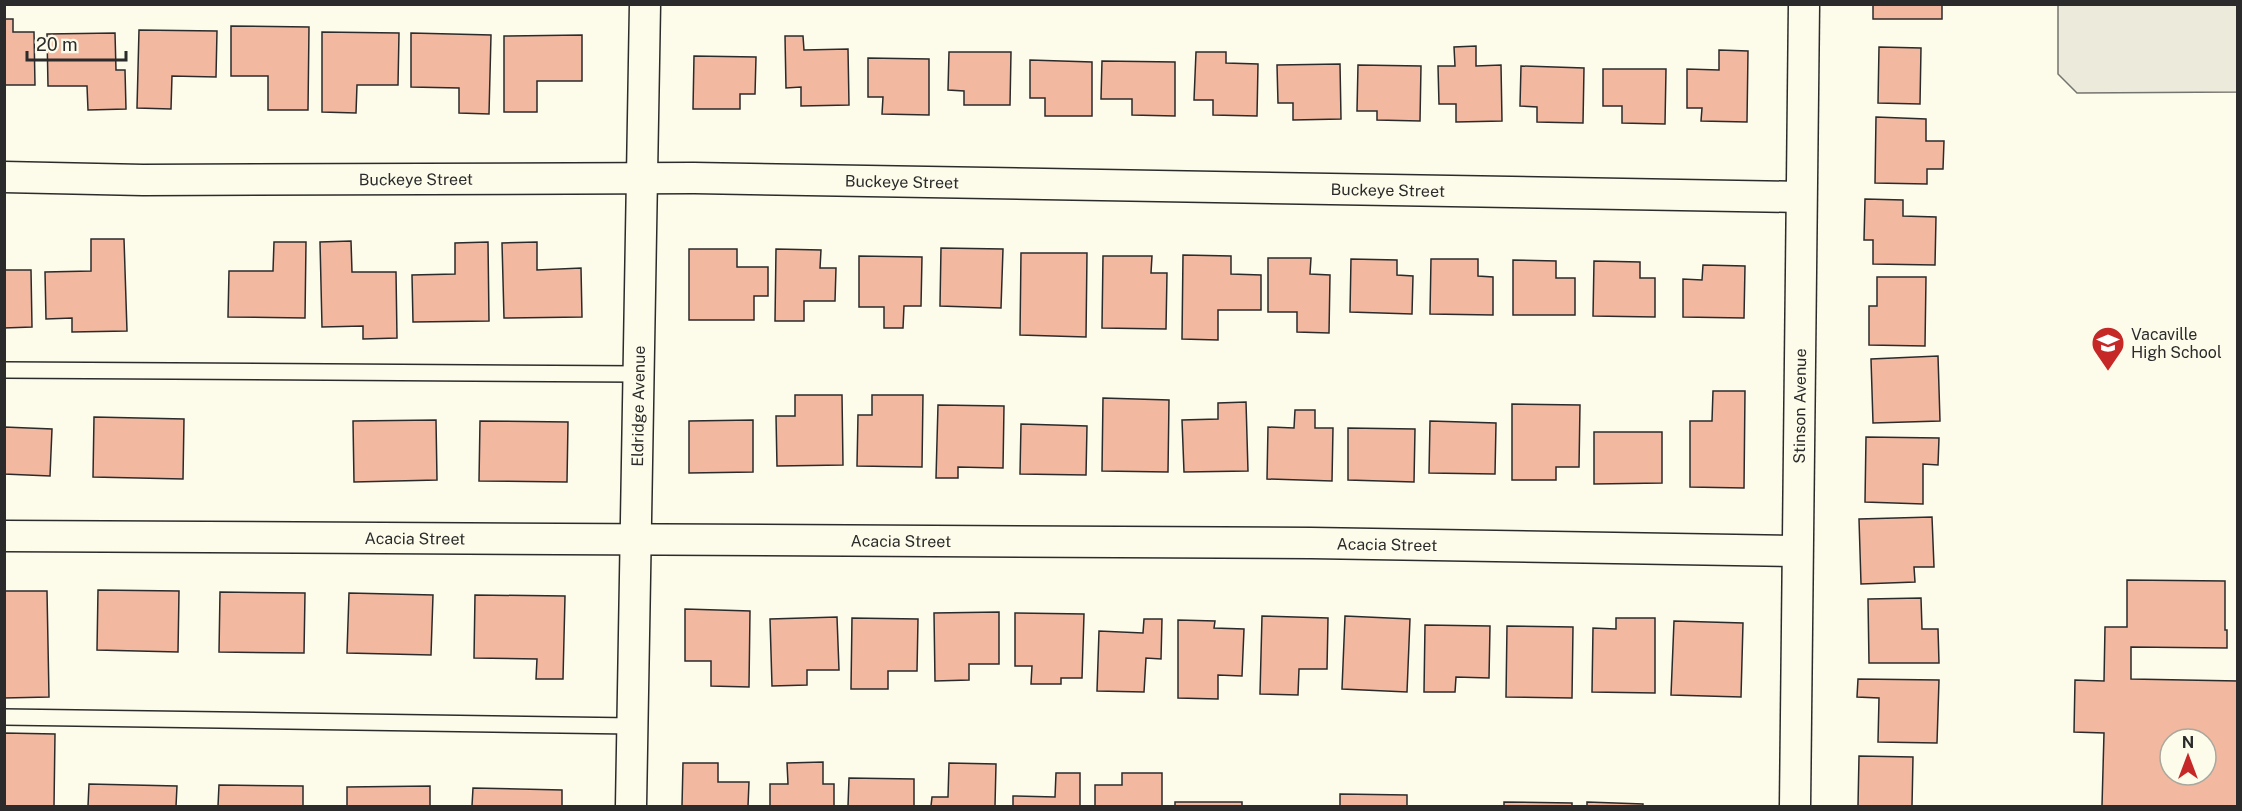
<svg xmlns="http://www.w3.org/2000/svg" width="2242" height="811" font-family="'Public Sans',sans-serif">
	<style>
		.green { fill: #ecebdb; stroke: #74746e; stroke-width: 1.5 }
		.building { fill: #f2b8a0; stroke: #2b2b2b; stroke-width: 1.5; fill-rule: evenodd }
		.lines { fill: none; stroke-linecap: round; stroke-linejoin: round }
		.service-casing { stroke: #2b2b2b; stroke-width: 18 }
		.minor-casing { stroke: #2b2b2b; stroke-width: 33 }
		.service { stroke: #fdfbea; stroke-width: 15 }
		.minor { stroke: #fdfbea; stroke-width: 30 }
		.labels { text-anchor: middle; stroke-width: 4.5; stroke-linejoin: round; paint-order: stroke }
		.street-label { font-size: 16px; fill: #2b2b2b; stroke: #fdfbea }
		.poi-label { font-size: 16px; fill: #2b2b2b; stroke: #fdfbea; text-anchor: start }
	</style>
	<rect width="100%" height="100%" fill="#fdfbea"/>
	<polygon class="green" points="2058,5 2237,5 2237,92 2077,93 2058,74"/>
	<g class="building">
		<rect x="1873" y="4" width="69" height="15"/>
		<polygon points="4,19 13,19 13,32 34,32 35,85 4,85"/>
		<polygon points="231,26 309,27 308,110 268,110 268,76 231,76"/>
		<polygon points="139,30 217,31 216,77 172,76 171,109 137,108"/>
		<polygon points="322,32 399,33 398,85 357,85 356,113 322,112"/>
		<polygon points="115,33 116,70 125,70 126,109 88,110 87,86 48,86 47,34"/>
		<polygon points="411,33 491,35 489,114 459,113 459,88 411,87"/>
		<polygon points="582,35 582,81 537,81 537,112 504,112 504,36"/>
		<polygon points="785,36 803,36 804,50 848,49 849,105 801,106 801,87 786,88"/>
		<polygon points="1476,46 1476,66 1501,65 1502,121 1456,122 1456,104 1439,104 1438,66 1455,66 1454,47"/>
		<polygon points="1879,47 1921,48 1920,104 1878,103"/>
		<polygon points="1719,50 1748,51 1747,122 1701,121 1702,108 1687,108 1687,69 1719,70"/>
		<polygon points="949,52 1011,52 1010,105 964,105 964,91 948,90"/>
		<polygon points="1196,52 1226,52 1226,63 1258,64 1257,116 1213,115 1213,100 1194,100"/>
		<polygon points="694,56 756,57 755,94 740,94 740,109 693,109"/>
		<polygon points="868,58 929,59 929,115 882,114 883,97 868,97"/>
		<polygon points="1030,60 1092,62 1092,116 1045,116 1045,98 1030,98"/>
		<polygon points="1102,61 1175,62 1175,116 1132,115 1132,99 1101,99"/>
		<polygon points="1340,64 1341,119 1293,120 1293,103 1278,103 1277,65"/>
		<polygon points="1358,65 1421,66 1420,121 1377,120 1377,111 1357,111"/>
		<polygon points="1521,66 1584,68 1583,123 1537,122 1537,107 1520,106"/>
		<polygon points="1603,69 1666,69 1665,124 1622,123 1622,106 1603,106"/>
		<polygon points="1876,117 1926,119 1926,141 1944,141 1943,169 1927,169 1927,184 1875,183"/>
		<polygon points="1865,199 1903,200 1903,216 1936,217 1935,265 1873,264 1873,240 1864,240"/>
		<polygon points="91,239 124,239 127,331 72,332 72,318 46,319 45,272 91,271"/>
		<polygon points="351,241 352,272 396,272 397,338 363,339 363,326 322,327 320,242"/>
		<polygon points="274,242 306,242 305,318 228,317 229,271 273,271"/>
		<polygon points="488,242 489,321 413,322 412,275 455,274 455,243"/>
		<polygon points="537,242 537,270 581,268 582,317 504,318 502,243"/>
		<polygon points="941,248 1003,249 1001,308 940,306"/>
		<polygon points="689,249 737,249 737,267 768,267 768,296 754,296 754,320 689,320"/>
		<polygon points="776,249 821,250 820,268 836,268 835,301 804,301 804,321 775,321"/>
		<polygon points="1021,253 1087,253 1086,337 1020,335"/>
		<polygon points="1183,255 1231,256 1231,274 1261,275 1261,310 1218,310 1218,340 1182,339"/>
		<polygon points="859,256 922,257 921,306 904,306 903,328 884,328 884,307 859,307"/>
		<polygon points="1103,256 1152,256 1151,273 1167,273 1166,329 1102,328"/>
		<polygon points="1268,258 1311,258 1310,274 1330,275 1329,333 1297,332 1297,312 1268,312"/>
		<polygon points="1351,259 1397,260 1397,275 1413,276 1412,314 1350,312"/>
		<polygon points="1431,259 1478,259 1478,276 1493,277 1493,315 1430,314"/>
		<polygon points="1513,260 1556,261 1556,278 1575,278 1575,315 1513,315"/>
		<polygon points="1594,261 1640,262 1640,278 1655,278 1655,317 1593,316"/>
		<polygon points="1703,265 1745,266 1744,318 1683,317 1683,279 1702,280"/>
		<polygon points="4,270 31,270 32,327 4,328"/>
		<polygon points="1877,277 1926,277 1925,346 1869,345 1869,306 1877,306"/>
		<polygon points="1938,356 1940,421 1873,423 1871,359"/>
		<polygon points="1713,391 1745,391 1744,488 1690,487 1690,421 1712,421"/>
		<polygon points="795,395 842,395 843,465 777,466 776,416 795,416"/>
		<polygon points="872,395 923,395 922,467 857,466 858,415 872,415"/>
		<polygon points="1103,398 1169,400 1168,472 1102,471"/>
		<polygon points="1246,402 1248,471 1184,472 1182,420 1218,419 1218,403"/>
		<polygon points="1512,404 1580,405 1579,467 1556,467 1556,480 1512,480"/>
		<polygon points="938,405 1004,406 1003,468 958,467 958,478 936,478"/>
		<polygon points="1295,410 1315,410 1315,428 1333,428 1332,481 1267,479 1268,427 1294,428"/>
		<polygon points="94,417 184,419 183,479 93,477"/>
		<polygon points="436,420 437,480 354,482 353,421"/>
		<polygon points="753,420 753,472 689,473 689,421"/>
		<polygon points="480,421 568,422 567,482 479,481"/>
		<polygon points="1430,421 1496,423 1495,474 1429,473"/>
		<polygon points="1021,424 1087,426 1086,475 1020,474"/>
		<polygon points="4,427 52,429 50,476 4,474"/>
		<polygon points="1348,428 1415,429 1414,482 1348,480"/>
		<polygon points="1594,432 1662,432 1662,483 1594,484"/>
		<polygon points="1866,437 1939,438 1938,465 1923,464 1923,504 1865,502"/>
		<polygon points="1932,517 1934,567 1914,567 1915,582 1861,584 1859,519"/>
		<path d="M2127,580l98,1v49h2v18l-96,-1v32l107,2v125h-136l2,-73 -30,-1 1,-52 29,1 1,-54h22zM2170,739h36v36h-36z"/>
		<polygon points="98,590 179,591 178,652 97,650"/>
		<polygon points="4,591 47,591 49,697 4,698"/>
		<polygon points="220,592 305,593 304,653 219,652"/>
		<polygon points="349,593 433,595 431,655 347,653"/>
		<polygon points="475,595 565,596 563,679 536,679 537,659 474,658"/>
		<polygon points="1921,598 1922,629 1938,629 1939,663 1869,663 1868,599"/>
		<polygon points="685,609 750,611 749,687 711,686 711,661 685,661"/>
		<polygon points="999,612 999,664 969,664 969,680 935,681 934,613"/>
		<polygon points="1015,613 1084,614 1082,678 1061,678 1061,684 1031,684 1032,666 1015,666"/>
		<polygon points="1262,616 1328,618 1327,669 1299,669 1298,695 1260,694"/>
		<polygon points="1345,616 1410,619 1407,692 1342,689"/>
		<polygon points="837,617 839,670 807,670 807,685 772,686 770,619"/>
		<polygon points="852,618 918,619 917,671 888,671 888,689 851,689"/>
		<polygon points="1616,618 1655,618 1655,693 1592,692 1593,628 1616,629"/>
		<polygon points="1144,619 1162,619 1161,659 1146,658 1144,692 1097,691 1099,631 1143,633"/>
		<polygon points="1178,620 1215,621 1214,628 1244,629 1242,676 1218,675 1218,699 1178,698"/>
		<polygon points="1674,621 1743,623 1741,697 1671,695"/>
		<polygon points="1425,625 1490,626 1489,678 1456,677 1455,692 1424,692"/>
		<polygon points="1507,626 1573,627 1572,698 1506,697"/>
		<polygon points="1858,679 1939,680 1937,743 1878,742 1879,698 1857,697"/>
		<polygon points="4,733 55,734 54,806 4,806"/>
		<polygon points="1859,756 1913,757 1912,806 1858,806"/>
		<polygon points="823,762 823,784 834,784 834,806 770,806 770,784 788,784 787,763"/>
		<polygon points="683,763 718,763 718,782 749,782 748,806 682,806"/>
		<polygon points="949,763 996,764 995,806 931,806 932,797 948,797"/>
		<polygon points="1056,773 1080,773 1080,806 1013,806 1013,796 1055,797"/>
		<polygon points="1122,773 1162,773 1162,806 1095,806 1095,785 1122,785"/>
		<polygon points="849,778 914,779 914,806 848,806"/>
		<polygon points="89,784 177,786 176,806 88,806"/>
		<polygon points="219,785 303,786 303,806 218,806"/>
		<polygon points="430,786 430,806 347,806 347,787"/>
		<polygon points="473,788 562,790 562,806 472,806"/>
		<polygon points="1340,794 1407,795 1407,806 1340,806"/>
		<rect x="1175" y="802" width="67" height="4"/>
		<polygon points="1504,802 1572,803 1572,806 1504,806"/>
		<polygon points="1587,802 1643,804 1643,806 1587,806"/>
	</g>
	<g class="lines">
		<g class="service-casing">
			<g id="service">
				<polyline points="4,370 639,374"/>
				<polyline points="4,717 633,726"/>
			</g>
		</g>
		<g class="minor-casing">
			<g id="minor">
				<path id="s1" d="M4,177l139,3 551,-2 1107,19"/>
				<path id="s2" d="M4,536l1307,7 486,8"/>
				<path id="s3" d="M631,806l14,-802"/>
				<path id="s4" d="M1795,806l9,-802"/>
			</g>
		</g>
		<use href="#service" class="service"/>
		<use href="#minor" class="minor"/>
	</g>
	<defs>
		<g id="school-pin" transform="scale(1.725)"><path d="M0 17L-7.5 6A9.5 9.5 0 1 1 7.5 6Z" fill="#c62828" stroke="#fdfbea"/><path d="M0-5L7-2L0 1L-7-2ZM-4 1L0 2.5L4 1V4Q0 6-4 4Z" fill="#fff"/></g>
	</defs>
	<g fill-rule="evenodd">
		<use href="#school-pin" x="2108" y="343"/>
	</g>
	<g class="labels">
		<g class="street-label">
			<text dy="6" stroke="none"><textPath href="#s1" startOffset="412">Buckeye Street</textPath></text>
			<text dy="6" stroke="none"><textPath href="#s1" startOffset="898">Buckeye Street</textPath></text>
			<text dy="6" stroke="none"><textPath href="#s1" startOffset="1384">Buckeye Street</textPath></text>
			<text dy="6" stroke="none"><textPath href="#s4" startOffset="400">Stinson Avenue</textPath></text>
			<text dy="6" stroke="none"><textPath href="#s3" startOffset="400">Eldridge Avenue</textPath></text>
			<text dy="6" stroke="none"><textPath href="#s2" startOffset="411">Acacia Street</textPath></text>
			<text dy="6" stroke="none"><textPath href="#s2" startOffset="897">Acacia Street</textPath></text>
			<text dy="6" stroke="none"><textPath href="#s2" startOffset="1383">Acacia Street</textPath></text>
		</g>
		<g class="poi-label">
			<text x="2131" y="340">Vacaville<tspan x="2131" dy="18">High School</tspan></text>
		</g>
	</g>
	<rect width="2242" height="811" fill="none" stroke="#2b2b2b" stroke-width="12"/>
	<g transform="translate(2188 757)"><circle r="28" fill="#fdfbea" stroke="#a9a89e" stroke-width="1.5"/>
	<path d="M0-4.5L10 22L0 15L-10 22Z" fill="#c62828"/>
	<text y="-9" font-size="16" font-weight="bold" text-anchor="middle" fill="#2b2b2b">N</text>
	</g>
	<path d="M27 51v9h99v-9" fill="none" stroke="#2b2b2b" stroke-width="3"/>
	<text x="36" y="51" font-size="18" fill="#2b2b2b" stroke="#fdfbea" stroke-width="4.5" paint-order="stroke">20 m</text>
</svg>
